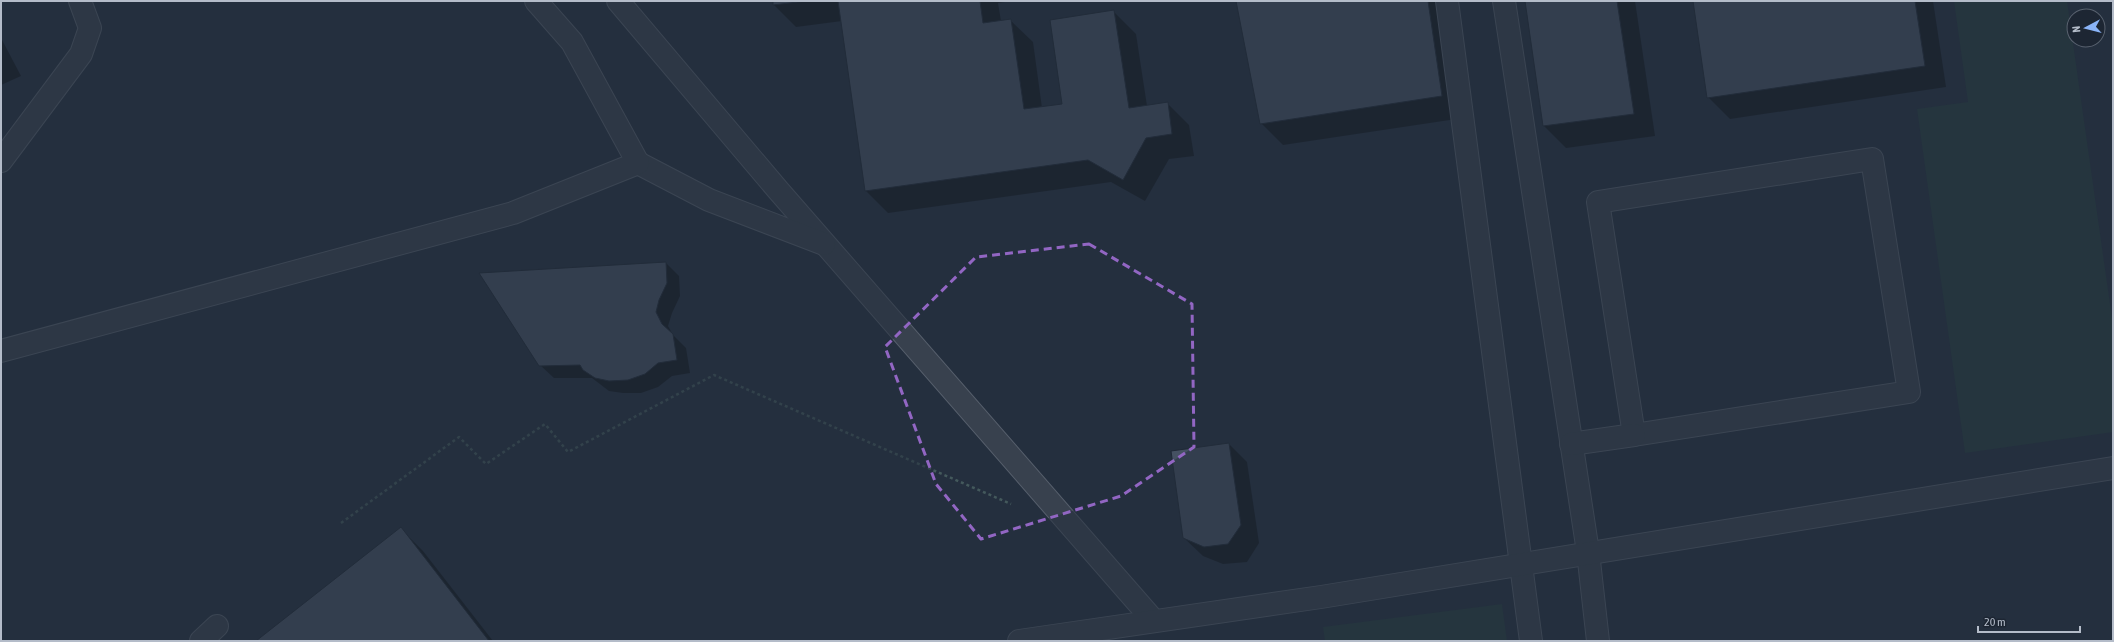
<svg xmlns="http://www.w3.org/2000/svg" width="2114" height="642" font-family="'Asap Condensed',sans-serif">
	<style>
		.green { fill: #263c3f }
		.shadow { fill: #0007 }
		.building { fill: #455162; stroke: #1f2835 }
		.lines { fill: none; stroke-linecap: round; stroke-linejoin: round }
		.minor-casing { stroke: #565f6c; stroke-width: 24 }
		.path { stroke: #44595c; stroke-width: 2.5; stroke-dasharray: 3 3; stroke-linecap: butt }
		.minor { stroke: #38414e; stroke-width: 22 }
		.marked { fill: none; stroke: #9266c3; stroke-width: 3; stroke-dasharray: 8 5; stroke-linejoin: round }
	</style>
	<rect width="100%" height="100%" fill="#242f3e"/>
	<g class="green">
		<polygon points="1954,1 2067,1 2113,325 2113,432 1965,453 1917,109 1968,102"/>
		<polygon points="1502,604 1507,641 1325,641 1323,627"/>
	</g>
	<g class="shadow">
		<polygon points="774,1 1011,1 998,3 1001,21 1010,20 1033,42 1042,108 1063,105 1114,12 1136,34 1147,106 1167,103 1189,125 1194,156 1169,159 1145,201 1111,182 888,213 866,191 842,21 796,27 774,5"/>
		<polygon points="1237,1 1447,1 1463,118 1283,145 1261,123"/>
		<polygon points="1526,1 1635,1 1655,136 1566,148 1544,126"/>
		<polygon points="1694,1 1933,1 1946,87 1730,119 1708,97"/>
		<polygon points="1,38 21,76 1,85"/>
		<polygon points="666,263 679,276 680,296 672,313 668,326 673,335 686,348 690,373 672,376 658,387 641,393 623,393 609,391 592,378 554,378 540,365"/>
		<polygon points="1229,444 1247,462 1259,543 1247,562 1223,564 1203,556 1184,538"/>
		<polygon points="401,529 423,551 493,641 258,641"/>
	</g>
	<g class="building">
		<polygon points="773,1 806,1 773,5"/>
		<polygon points="838,1 980,1 983,23 1011,19 1024,109 1062,104 1050,20 1114,10 1129,108 1168,102 1172,134 1146,138 1123,180 1088,160 865,191"/>
		<polygon points="1236,1 1428,1 1442,96 1260,124"/>
		<polygon points="1525,1 1617,1 1634,114 1543,126"/>
		<polygon points="1693,1 1915,1 1925,66 1707,98"/>
		<polygon points="666,262 667,283 659,300 656,312 662,324 673,334 677,360 658,363 645,374 628,380 609,381 595,378 583,370 580,365 539,366 479,273"/>
		<polygon points="1229,443 1241,525 1228,544 1204,547 1183,538 1171,451"/>
		<polygon points="401,527 489,641 256,641"/>
	</g>
	<g class="lines">
		<g class="minor-casing">
			<g id="minor">
				<polyline points="618,1 778,190 1154,621"/>
				<polyline points="1447,1 1531,641"/>
				<polyline points="1504,1 1588,552 1598,641"/>
				<polygon points="1872,159 1909,392 1634,435 1598,202"/>
				<polyline points="1,161 81,54 90,28 80,1"/>
				<polyline points="638,163 709,200 824,244"/>
				<polyline points="1,351 513,213 638,163 572,42 536,1"/>
				<polyline points="1571,444 1634,435"/>
				<polyline points="201,641 217,626"/>
				<polyline points="1019,641 1321,597 2113,468"/>
			</g>
		</g>
		<polyline class="path" points="341,523 459,437 486,464 545,424 568,452 714,375 1011,504"/>
		<use href="#minor" class="minor"/>
	</g>
	<path d="M0 0H2114V642H0ZM1089,244l103,60 2,143 -73,49 -140,43 -45,-55 -51,-137 91,-90z" fill="#242f3e" fill-opacity=".55" fill-rule="evenodd"/>
	<path class="marked" d="M1089,244l103,60 2,143 -73,49 -140,43 -45,-55 -51,-137 91,-90z"/>
	<rect width="2114" height="642" fill="none" stroke="#b4bcc9" stroke-width="4"/>
	<g transform="translate(2086 28) rotate(263)"><circle r="19" fill="#1d2633" stroke="#59626f"/>
	<path d="M0-3L7 15L0 10L-7 15Z" fill="#8ab4f8"/>
	<text y="-6" font-size="11" font-weight="bold" text-anchor="middle" fill="#b4bcc9">N</text>
	</g>
	<path d="M1978 626v6h102v-6" fill="none" stroke="#b4bcc9" stroke-width="2"/>
	<text x="1984" y="626" font-size="12" fill="#b4bcc9" stroke="#1d2633" stroke-width="3" paint-order="stroke">20 m</text>
</svg>
